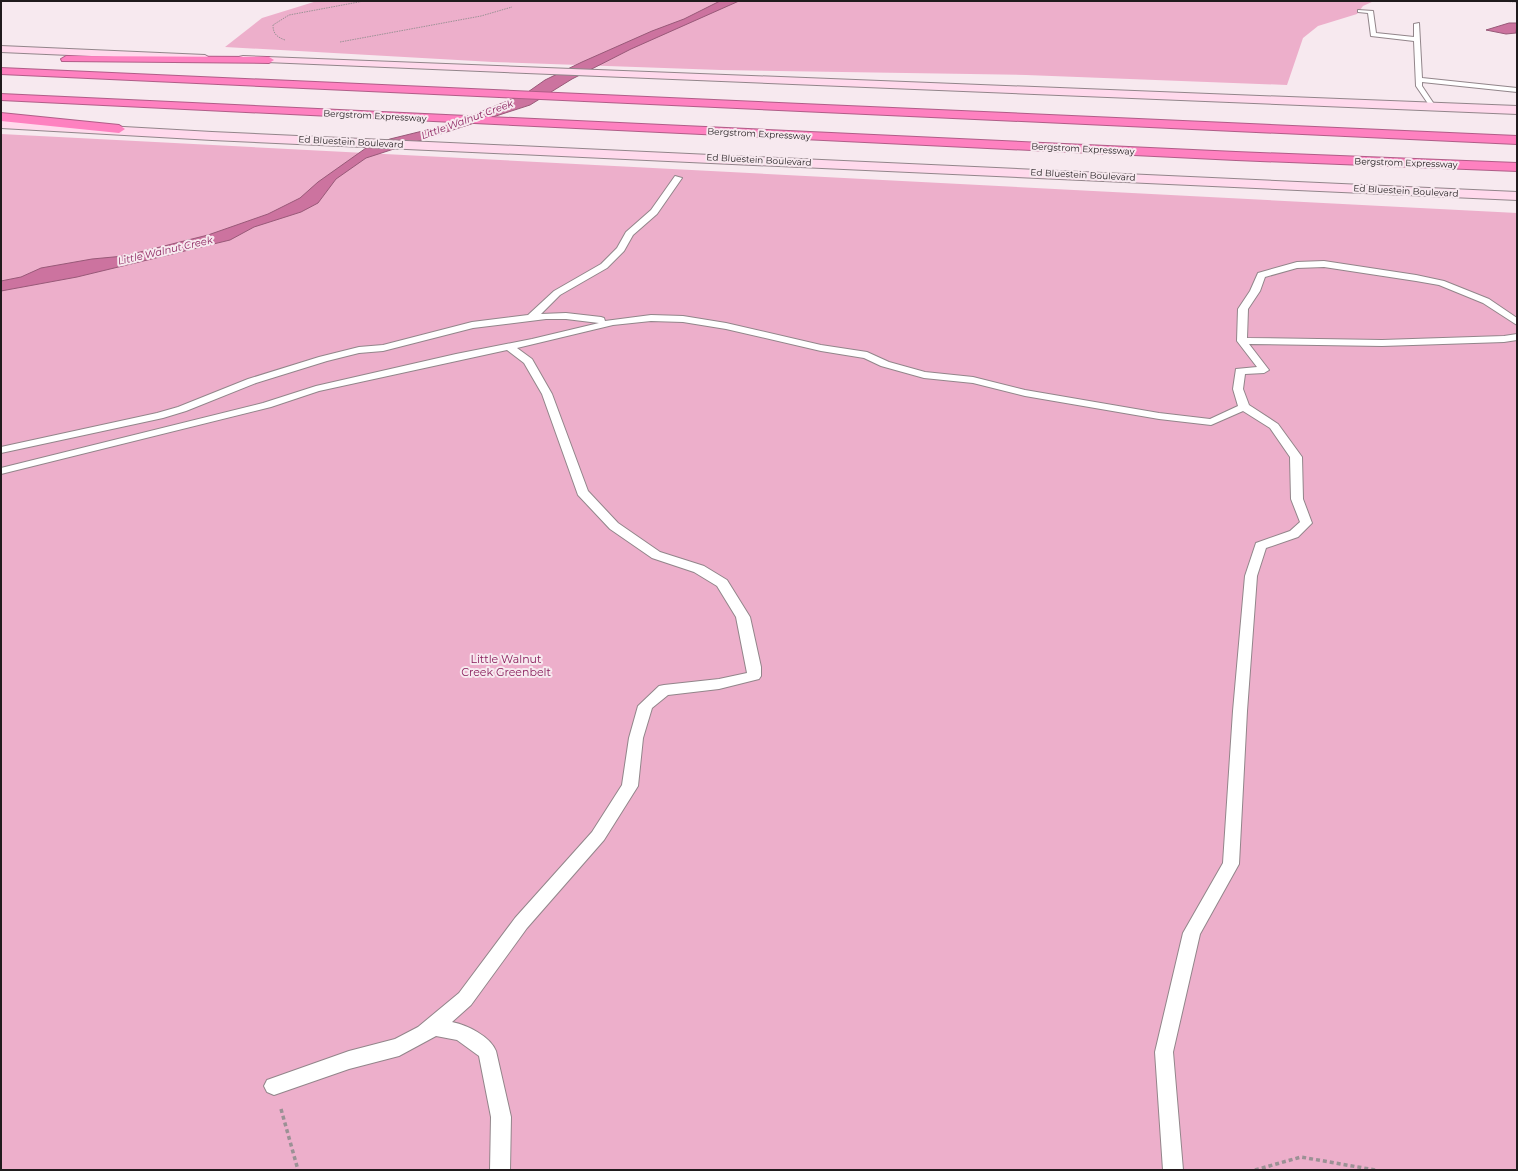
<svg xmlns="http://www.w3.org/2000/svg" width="1518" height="1171" font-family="Montserrat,sans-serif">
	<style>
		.green { fill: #edafcb }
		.water { fill: #cc739f; stroke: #985978 }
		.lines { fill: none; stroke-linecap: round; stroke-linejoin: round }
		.service-casing { stroke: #92858a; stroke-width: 2 }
		.secondary-casing { stroke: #92858a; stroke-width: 2 }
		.motorway-casing { stroke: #b05d87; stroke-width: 2 }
		.path-far1 { stroke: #9b9195; stroke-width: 1; stroke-dasharray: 1.5 1; stroke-linecap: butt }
		.path { stroke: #9b9195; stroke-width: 3.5; stroke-dasharray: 4 3; stroke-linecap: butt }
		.service { fill: #fff; fill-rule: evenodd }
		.secondary { fill: #ffd9ec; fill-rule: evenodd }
		.motorway { fill: #fe81c0; fill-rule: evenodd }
		.labels { text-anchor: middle; stroke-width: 4; stroke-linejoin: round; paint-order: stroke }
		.far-street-label { font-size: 9px; fill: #201b1d; stroke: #f7e9ef }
		.far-water-label { font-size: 10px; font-style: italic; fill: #8a205d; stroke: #f7e9ef }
		.park-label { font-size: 11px; fill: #881d5b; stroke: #f7e9ef }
	</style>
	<rect width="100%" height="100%" fill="#f7e9ef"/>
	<g class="green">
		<polygon points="317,1 1374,1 1363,6 1357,14 1318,26 1303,38 1287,85 1026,75 721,70 493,62 225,47 262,18"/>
		<polygon points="1,134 1517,213 1517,1170 1,1170"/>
	</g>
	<g class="water">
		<polygon points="720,1 739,1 631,49 572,79 530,105 366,158 336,179 318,203 301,212 254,227 230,240 77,277 1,291 1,281 21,277 41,268 92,259 124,256 208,235 268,214 300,198 318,182 366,148 390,139 447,125 525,94 545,80 582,62 652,31 684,19"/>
		<polygon points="1509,23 1517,23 1516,33 1506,34 1486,30"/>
	</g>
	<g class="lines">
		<g class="service-casing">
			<g id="service">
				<polygon points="1358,10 1373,11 1376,33 1414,37 1414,24 1419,23 1422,78 1517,88 1517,92 1422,82 1422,86 1436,107 1431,108 1416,86 1414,41 1371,36 1368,13 1358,12"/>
				<path d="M675,176l7,2 -25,36 -24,21 -9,16 -17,17 -47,27 -19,19 25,-1 35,4 3,1 1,3 46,-6 32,1 43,7 95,22 46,7 22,10 36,10 48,5 52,13 134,23 51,6 28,-13 -5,-17 3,-20 21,-2 -20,-26 1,-32 12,-18 8,-18 39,-11 27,-1 92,14 28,6 45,18 28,19v7l-34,-22 -44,-18 -23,-4 -92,-14 -27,1 -32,9 -5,14 -12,18 -1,29 135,2 122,-4 13,-2v6l-13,2 -122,4 -133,-2 20,26 -5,3 -19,1 -2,15 6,16 29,19 24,33 1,42 9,24 -14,14 -32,11 -9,28 -10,135 -8,153 -39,70 -27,118 10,118h-20l-8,-118 28,-119 40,-70 10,-152 12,-135 11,-33 34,-12 10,-9 -9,-23 -1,-42 -20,-29 -27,-17 -32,14 -52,-6 -134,-23 -52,-13 -49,-5 -43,-12 -17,-8 -43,-7 -95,-22 -43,-7 -32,-1 -38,4 -96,23 15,11 20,35 36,97 30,32 42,29 44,14 23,14 23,37 11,50v9l-2,3 -40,10 -51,6 -16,13 -9,30 -5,48 -34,54 -77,88 -56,77 -19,17c15,3 38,14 44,29l15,66 -1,53h-20l1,-53 -12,-61 -22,-16 -21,-4 -37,20 -50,13 -75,26 -7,-3 -3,-6 3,-6 82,-29 46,-12 23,-12 41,-34 56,-75 77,-86 30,-47 7,-47 9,-32 21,-20 5,-1 55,-6 28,-6 -11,-56 -19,-31 -23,-14 -42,-14 -42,-29 -32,-34 -36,-101 -18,-31 -17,-13 -188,41 -48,16 -270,67v-6l262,-65 53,-17 140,-32 76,-15 67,-16 -33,-4h-20l-73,9 -90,23 -24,2 -32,8 -71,22 -70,28 -23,7 -162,35v-6l156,-34 21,-6 70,-28 71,-22 40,-10 24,-2 89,-23 56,-7 26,-24 47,-27 16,-16 9,-16 25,-22z"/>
			</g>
		</g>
		<g class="secondary-casing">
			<g id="secondary">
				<polygon points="1,46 205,55 210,58 205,61 1,52"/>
				<polygon points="243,56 1517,106 1517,114 239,61 238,59 239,57"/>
				<polygon points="1,120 212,132 1517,192 1517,200 212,140 1,128"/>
			</g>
		</g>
		<g class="motorway-casing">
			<g id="motorway">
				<polygon points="66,56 269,57 274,60 269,63 62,61 61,59"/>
				<polygon points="1,68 1517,136 1517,144 1,74"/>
				<polygon points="1,94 1236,152 1517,163 1517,171 1236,160 1,100"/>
				<polygon points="1,113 119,125 125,129 119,133 1,121"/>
			</g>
		</g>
		<g class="path-far1">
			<polyline points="1497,1 1517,2"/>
			<path d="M285,40c-8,-3 -12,-6 -12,-15l16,-10 75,-14"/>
			<polyline points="340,42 481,16 512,7"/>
		</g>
		<g class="path">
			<polyline points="281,1109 298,1170"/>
			<polyline points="1255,1170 1301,1157 1375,1170"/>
		</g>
		<use href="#service" class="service"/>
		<use href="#secondary" class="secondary"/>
		<use href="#motorway" class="motorway"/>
	</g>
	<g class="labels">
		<g class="far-street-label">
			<text transform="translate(375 116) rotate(3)" y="3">Bergstrom Expressway</text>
			<text transform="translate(759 134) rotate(3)" y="3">Bergstrom Expressway</text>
			<text transform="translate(351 142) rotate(3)" y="3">Ed Bluestein Boulevard</text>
			<text transform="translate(1083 149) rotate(3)" y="3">Bergstrom Expressway</text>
			<text transform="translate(759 160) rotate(3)" y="3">Ed Bluestein Boulevard</text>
			<text transform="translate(1406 163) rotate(2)" y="3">Bergstrom Expressway</text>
			<text transform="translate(1083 175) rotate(3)" y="3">Ed Bluestein Boulevard</text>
			<text transform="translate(1406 191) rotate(3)" y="3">Ed Bluestein Boulevard</text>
		</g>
		<g class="far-water-label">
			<text transform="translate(467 119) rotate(-20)" y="4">Little Walnut Creek</text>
			<text transform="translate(165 250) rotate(-13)" y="4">Little Walnut Creek</text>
		</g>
		<g class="park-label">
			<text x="506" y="663">Little Walnut<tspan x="506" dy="13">Creek Greenbelt</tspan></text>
		</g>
	</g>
	<rect width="1518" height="1171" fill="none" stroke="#201b1d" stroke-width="4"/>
</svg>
